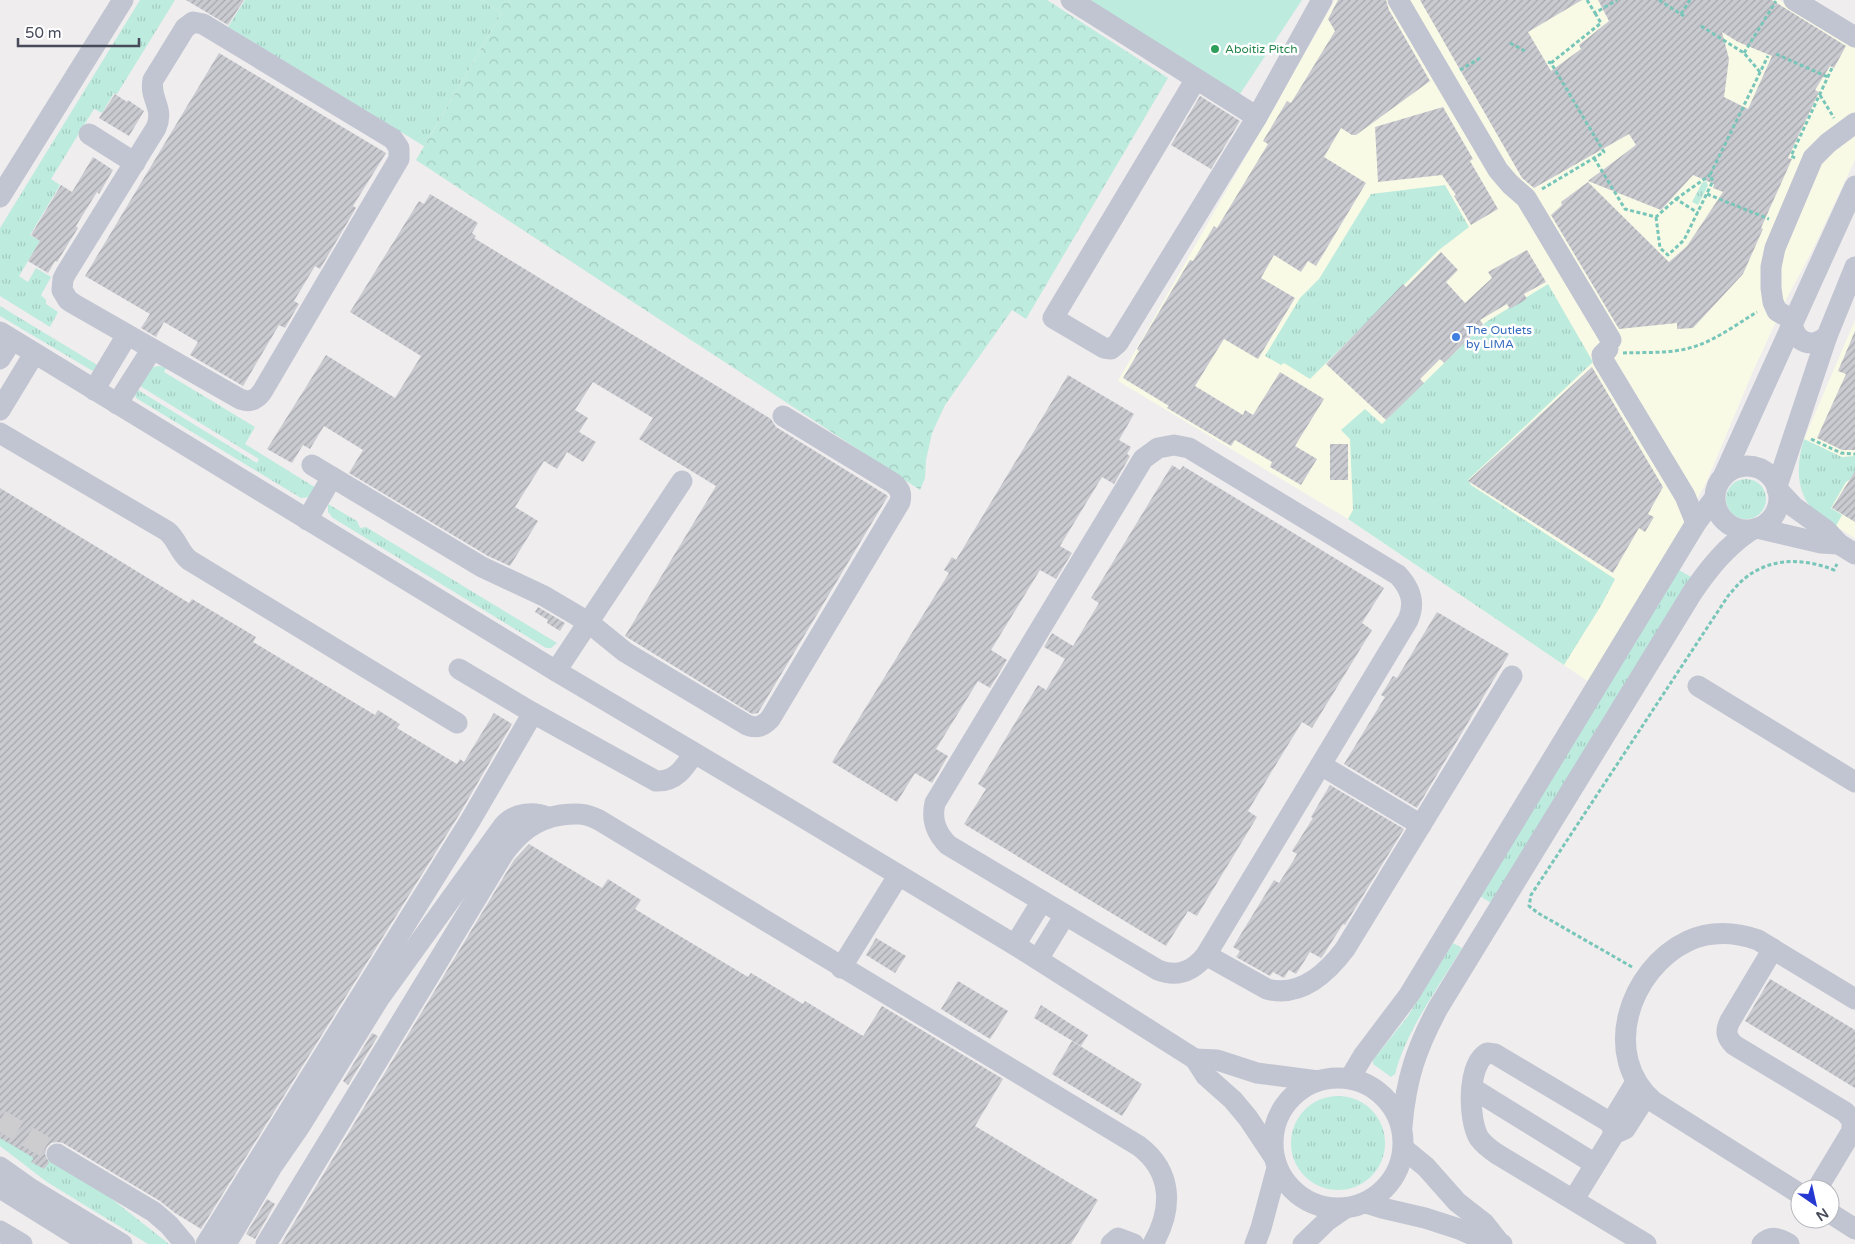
<svg xmlns="http://www.w3.org/2000/svg" width="1855" height="1244" font-family="'Varela Round',sans-serif">
	<style>
		.commercial { fill: #f9fae6 }
		.grass { fill: url(#grass-tufts) }
		.forest { fill: url(#forest-crowns) }
		.pitch { fill: #bdebde }
		.building { fill: url(#building-hatch); fill-rule: evenodd }
		.lines { fill: none; stroke-linecap: round; stroke-linejoin: round }
		.minor-tunnel { stroke: #cdcccf; stroke-width: 21; stroke-dasharray: 21 11; stroke-linecap: butt }
		.path { stroke: #78c6b9; stroke-width: 3; stroke-dasharray: 4 2.5; stroke-linecap: butt }
		.minor { stroke: #c1c4d1; stroke-width: 21 }
		.leisure-dot { fill: #2e9e5b; stroke: #fff; stroke-width: 2 }
		.shop-dot { fill: #3f7fe0; stroke: #fff; stroke-width: 2 }
		.labels { text-anchor: middle; stroke-width: 5; stroke-linejoin: round; paint-order: stroke }
		.leisure-label { font-size: 12px; fill: #27864d; stroke: #fff; text-anchor: start }
		.shop-label { font-size: 12px; fill: #366cbe; stroke: #fff; text-anchor: start }
	</style>
	<defs>
		<pattern id="grass-tufts" width="24" height="20" patternUnits="userSpaceOnUse" patternTransform="scale(1.25)"><rect width="24" height="20" fill="#bdebde"/><path d="M3 7l-1-3M5 7V3M7 7l1-3M15 17l-1-3M17 17v-4M19 17l1-3" fill="none" stroke="#a4cbc1"/></pattern>
		<pattern id="forest-crowns" width="20" height="18" patternUnits="userSpaceOnUse" patternTransform="scale(1.25)"><rect width="20" height="18" fill="#bdebde"/><path d="M2 6a3 3 0 1 1 6 0M12 15a3 3 0 1 1 6 0" fill="none" stroke="#a4cbc1"/></pattern>
		<pattern id="building-hatch" width="6" height="6" patternUnits="userSpaceOnUse" patternTransform="scale(1.25)"><rect width="6" height="6" fill="#cacbd1"/><path d="M-1 1l2-2M0 6l6-6M5 7l2-2" fill="none" stroke="#a6a7ad"/></pattern>
	</defs>
	<rect width="100%" height="100%" fill="#efeded"/>
	<g class="commercial">
		<polygon points="1335,0 1779,0 1855,48 1855,160 1812,251 1787,298 1754,369 1706,483 1683,525 1589,682 1348,519 1118,381"/>
		<polygon points="1855,320 1855,538 1822,518 1804,496 1799,469 1800,455 1804,439"/>
	</g>
	<g class="grass">
		<polygon points="140,0 175,0 117,94 114,93 102,113 94,109 51,179 60,185 30,235 40,241 19,276 28,282 36,268 51,277 41,295 46,300 46,304 58,312 50,327 0,296 0,228"/>
		<polygon points="245,0 481,0 502,13 424,146 228,27"/>
		<polygon points="1706,181 1708,185 1698,205 1692,202 1702,183"/>
		<polygon points="1445,185 1469,227 1439,250 1310,379 1284,363 1281,365 1265,356 1300,298 1319,279 1371,194"/>
		<polygon points="1548,284 1593,362 1468,480 1471,485 1615,579 1602,604 1564,665 1348,519 1353,510 1350,439 1341,430 1365,409 1382,424 1486,322"/>
		<polygon points="0,306 99,366 93,371 91,370 0,316"/>
		<polygon points="159,366 166,368 164,372 255,427 245,444 316,488 310,497 301,498 136,398 135,395 138,390 257,463 259,459 140,386 153,367"/>
		<path d="M1804,439l38,18 13,-1v20l-9,6 -15,26 11,7 -6,11c-8,-5 -19,-11 -25,-19 -16,-18 -14,-47 -7,-68z"/>
		<circle cx="1746" cy="499" r="20"/>
		<polygon points="328,504 357,521 360,528 366,527 557,643 551,648 546,648 333,518 328,512"/>
		<polygon points="1679,570 1691,577 1491,903 1480,896"/>
		<path d="M1453,943l9,5c-24,40 -55,81 -67,126l-4,3 -18,-13v-4l35,-44z"/>
		<circle cx="1338" cy="1143" r="47"/>
		<polygon points="0,1131 103,1192 169,1244 148,1244 47,1182 0,1146"/>
	</g>
	<polygon class="forest" points="481,0 1047,0 1168,78 1026,319 1012,310 945,405 932,433 926,460 925,478 920,490 416,160 502,13"/>
	<polygon class="pitch" points="1084,0 1302,0 1238,97"/>
	<g class="building">
		<polygon points="186,0 244,0 228,25"/>
		<polygon points="1338,0 1386,0 1389,10 1430,81 1356,135 1352,135 1341,128 1324,157 1366,183 1316,266 1308,261 1301,272 1274,255 1261,278 1295,298 1258,359 1224,339 1195,386 1243,415 1245,410 1253,415 1280,372 1324,399 1295,446 1317,459 1301,485 1270,467 1272,462 1235,440 1231,446 1167,408 1169,406 1123,378 1139,351 1137,349 1190,260 1193,261 1214,226 1217,228 1268,144 1263,141 1287,101 1291,103 1335,31 1328,19"/>
		<path d="M1420,0h162l-54,32 23,39 30,-22 -2,-4 30,-24 -11,-21h174l74,46 -12,22 -4,-2 -15,24 4,2 -31,66 4,1 -31,69 2,1 -20,45 -50,54 -16,1v-6l-58,6 -68,-114 11,-10 -1,-3 27,-20 81,80 18,-16 36,-54 -10,-4 1,-4 -21,-9 -32,35 -73,-29 48,-36 -7,-11 -95,54 -12,-10zM1722,32l16,10 34,14 -24,53 -24,-12 5,-38z"/>
		<polygon points="219,53 386,153 353,206 356,208 320,269 315,266 294,301 299,304 285,328 279,325 243,386 190,355 198,342 164,322 156,337 141,328 150,314 85,276"/>
		<polygon points="115,94 127,102 128,100 144,111 129,136 99,118"/>
		<polygon points="1200,96 1240,121 1211,169 1171,145"/>
		<polygon points="1443,107 1473,159 1470,161 1498,209 1471,225 1454,196 1456,195 1442,175 1378,182 1375,127"/>
		<polygon points="93,157 113,170 99,194 97,192 76,226 78,228 57,262 55,261 48,273 28,261 40,241 31,235 61,185 72,192"/>
		<polygon points="430,194 478,223 472,233 476,236 474,238 771,419 776,427 888,496 758,713 752,714 625,636 716,486 639,439 653,418 593,382 575,410 588,418 579,432 596,442 583,462 567,452 557,469 544,461 515,507 538,521 510,566 488,556 349,473 363,450 324,426 310,449 303,445 292,463 267,449 326,355 395,398 421,356 350,312 419,201 424,204"/>
		<polygon points="1527,250 1546,282 1524,294 1527,299 1510,309 1507,304 1480,320 1483,324 1444,363 1440,359 1420,379 1424,383 1386,420 1326,364 1403,284 1406,287 1441,252 1458,270 1446,282 1465,303 1492,278 1488,272"/>
		<polygon points="1855,331 1855,450 1842,450 1817,438 1846,374 1838,371"/>
		<polygon points="1592,367 1663,487 1648,514 1654,517 1645,532 1639,528 1613,573 1468,481"/>
		<polygon points="1068,375 1134,414 1119,440 1131,447 1127,454 1130,456 1114,484 1102,477 1060,546 1072,553 1056,579 1040,570 991,650 1007,660 990,688 978,681 936,749 948,756 932,783 915,773 897,802 832,762 949,573 944,570 952,557 956,560"/>
		<rect x="1330" y="444" width="18" height="36"/>
		<polygon points="1172,465 1180,470 1183,466 1384,588 1362,623 1372,630 1312,728 1302,722 1269,776 1248,811 1257,817 1197,916 1188,911 1166,946 964,824 986,789 978,784 1038,685 1046,690 1065,659 1044,647 1052,633 1073,646 1099,603 1091,598"/>
		<polygon points="1855,471 1855,522 1832,508"/>
		<polygon points="0,488 189,603 192,599 256,637 253,642 375,715 378,710 400,724 397,728 457,764 460,759 464,762 494,713 512,724 459,815 201,1229 175,1213 160,1201 63,1143 57,1142 51,1143 47,1147 45,1154 49,1163 44,1169 31,1162 34,1158 0,1138"/>
		<polygon points="538,607 565,623 560,631 547,623 548,620 535,612"/>
		<polygon points="1437,612 1509,654 1417,808 1344,764 1385,697 1381,695 1393,676 1397,678"/>
		<polygon points="1330,785 1404,829 1345,925 1343,924 1324,954 1321,958 1310,952 1296,974 1289,970 1284,978 1273,972 1270,976 1236,957 1240,951 1233,947 1274,880 1279,883 1293,861 1297,854 1292,851 1313,818 1311,817"/>
		<polygon points="529,844 602,888 608,879 641,900 635,909 748,977 751,973 803,1004 805,1001 863,1036 882,1006 1003,1079 975,1126 1098,1200 1071,1244 281,1244 514,860"/>
		<polygon points="876,938 906,956 895,973 866,955"/>
		<polygon points="1770,979 1855,1030 1855,1088 1745,1021"/>
		<polygon points="958,981 1008,1011 990,1039 941,1009"/>
		<polygon points="1041,1005 1088,1035 1081,1046 1034,1018"/>
		<polygon points="372,1033 378,1036 348,1085 343,1081"/>
		<polygon points="1072,1041 1142,1084 1122,1116 1052,1074"/>
		<polygon points="267,1199 275,1204 255,1239 246,1234"/>
	</g>
	<g class="lines">
		<polyline class="minor-tunnel" points="0,1120 57,1154"/>
		<g class="path">
			<polyline points="1587,0 1595,13 1617,0"/>
			<polyline points="1659,0 1684,16"/>
			<polyline points="1681,14 1690,0"/>
			<polyline points="1701,26 1744,53 1760,72"/>
			<polyline points="1510,43 1525,51"/>
			<polyline points="1744,53 1776,1"/>
			<polyline points="1776,54 1828,77"/>
			<polyline points="1551,63 1601,23 1595,13"/>
			<polyline points="1460,70 1482,57"/>
			<polyline points="1820,95 1834,118"/>
			<polyline points="1594,158 1625,209 1656,217 1676,199 1698,213"/>
			<polyline points="1795,158 1791,156 1832,68"/>
			<polyline points="1542,189 1604,152 1551,63 1548,62"/>
			<polyline points="1707,194 1769,219"/>
			<polyline points="1676,199 1710,175"/>
			<polyline points="1656,217 1660,248 1668,255 1684,240 1713,181 1710,175 1768,56"/>
			<path d="M1623,353c23,-1 48,1 70,-6 23,-7 44,-23 64,-35"/>
			<polyline points="1811,439 1841,453 1855,454"/>
			<path d="M1632,967l-94,-54 -9,-7 2,-11 197,-299c5,-6 10,-12 16,-17 26,-22 60,-21 90,-9l3,-6"/>
		</g>
		<g class="minor">
			<polyline points="1071,0 1257,117"/>
			<polyline points="1398,0 1498,170 1510,184 1526,198 1611,340"/>
			<polyline points="1794,0 1855,37"/>
			<path d="M193,22l10,2 190,115 6,9v11l-137,233c-6,8 -12,11 -22,7l-166,-95 -6,-4 -6,-10 1,-11 3,-6 90,-145c9,-20 -7,-29 -3,-48l32,-52z"/>
			<polyline points="1196,79 1053,318 1104,348 1111,349 1118,343 1257,117 1322,0"/>
			<polyline points="89,134 135,163"/>
			<polyline points="0,197 123,0"/>
			<polyline points="1793,320 1777,311 1773,302 1771,288 1771,267 1775,248 1813,158 1828,143 1855,123"/>
			<path d="M1792,324c4,19 20,25 35,12"/>
			<polyline points="0,332 556,671 794,812 1015,945 1195,1059 1206,1076 1233,1100 1248,1118 1274,1157"/>
			<polyline points="1608,349 1602,355 1603,360 1685,496 1696,523"/>
			<polyline points="0,359 12,340"/>
			<polyline points="94,390 127,335"/>
			<polyline points="117,404 152,349"/>
			<polyline points="0,410 34,354"/>
			<path d="M0,433l167,98c10,8 12,21 22,29l268,163"/>
			<path d="M1174,445l15,3 209,127c12,13 18,27 10,45l-202,335c-13,16 -28,23 -48,15l-210,-125c-12,-12 -17,-25 -13,-42l208,-344 15,-11z"/>
			<path d="M312,465l170,102 62,29 44,26 37,30 122,73c10,4 16,1 23,-6l130,-217c2,-9 0,-13 -7,-19l-110,-67"/>
			<circle cx="1747" cy="498" r="32"/>
			<polyline points="1723,477 1855,186"/>
			<polyline points="1777,486 1827,336 1855,267"/>
			<polyline points="1777,489 1794,507 1826,530 1839,544 1855,554"/>
			<polyline points="307,520 332,477"/>
			<polyline points="1757,528 1821,543 1839,544"/>
			<path d="M459,669l74,44 123,68c20,1 29,-14 38,-28"/>
			<polyline points="556,671 682,481"/>
			<polyline points="1698,686 1855,782"/>
			<polyline points="1321,765 1421,825"/>
			<polyline points="1015,945 1042,901"/>
			<path d="M1773,949l-43,72c-5,10 -4,16 4,24l111,67 7,8v11l-35,58"/>
			<path d="M1206,955l61,34c34,9 60,-16 78,-40l167,-273"/>
			<polyline points="1038,959 1065,915"/>
			<polyline points="841,968 898,876"/>
			<polyline points="1195,1059 1217,1060 1257,1073 1318,1081"/>
			<circle cx="1338" cy="1143" r="65"/>
			<polyline points="1350,1078 1363,1056 1409,995 1696,523 1714,499"/>
			<polyline points="1636,1082 1611,1123 1614,1134 1625,1129 1646,1096"/>
			<polyline points="1472,1088 1595,1164"/>
			<path d="M1611,1123l-116,-69 -8,-1c-20,12 -19,67 -8,85 5,7 12,12 18,16l149,90"/>
			<path d="M1402,1126c4,-47 14,-77 36,-118l254,-415c17,-25 34,-46 59,-63"/>
			<polyline points="1404,1149 1426,1167 1457,1202 1484,1223 1499,1242"/>
			<polyline points="57,1154 154,1212 169,1225 185,1244"/>
			<polyline points="0,1167 31,1189 122,1244"/>
			<polyline points="0,1188 90,1244"/>
			<path d="M1800,1194l-146,-92c-54,-46 -25,-133 34,-161 22,-10 47,-9 70,-1l97,59"/>
			<polyline points="1574,1199 1614,1134"/>
			<polyline points="1366,1203 1382,1208 1425,1218 1459,1229 1477,1237 1502,1244"/>
			<polyline points="1830,1213 1855,1229"/>
			<polyline points="0,1231 22,1244"/>
			<polyline points="206,1244 470,821 533,713"/>
			<path d="M226,1244l47,-79 27,-39 80,-129 124,-172c11,-12 29,-14 43,-8"/>
			<path d="M266,1244l238,-391c15,-20 31,-34 57,-38 15,-2 24,-2 38,5l540,326c34,26 34,63 14,98"/>
			<polyline points="1111,1244 1118,1238 1134,1244"/>
			<polyline points="1255,1244 1261,1228 1277,1168"/>
			<polyline points="1303,1244 1328,1220 1344,1209"/>
			<path d="M1762,1244c9,-9 17,-6 27,0"/>
		</g>
	</g>
	<circle class="leisure-dot" cx="1215" cy="49" r="5"/>
	<circle class="shop-dot" cx="1456" cy="337" r="5"/>
	<g class="labels">
		<g class="leisure-label">
			<text x="1225" y="53">Aboitiz Pitch</text>
		</g>
		<g class="shop-label">
			<text x="1466" y="334">The Outlets<tspan x="1466" dy="14">by LIMA</tspan></text>
		</g>
	</g>
	<g transform="translate(1815 1204) rotate(146)"><circle r="24" fill="#ffffff" stroke="#b5b7bd"/>
	<path d="M0-4L9 19L0 12L-9 19Z" fill="#2538d1"/>
	<text y="-8" font-size="14" font-weight="bold" text-anchor="middle" fill="#464a59">N</text>
	</g>
	<path d="M18 38v8h121v-8" fill="none" stroke="#464a59" stroke-width="2.5"/>
	<text x="25" y="38" font-size="15" fill="#464a59" stroke="#ffffff" stroke-width="4" paint-order="stroke">50 m</text>
</svg>
